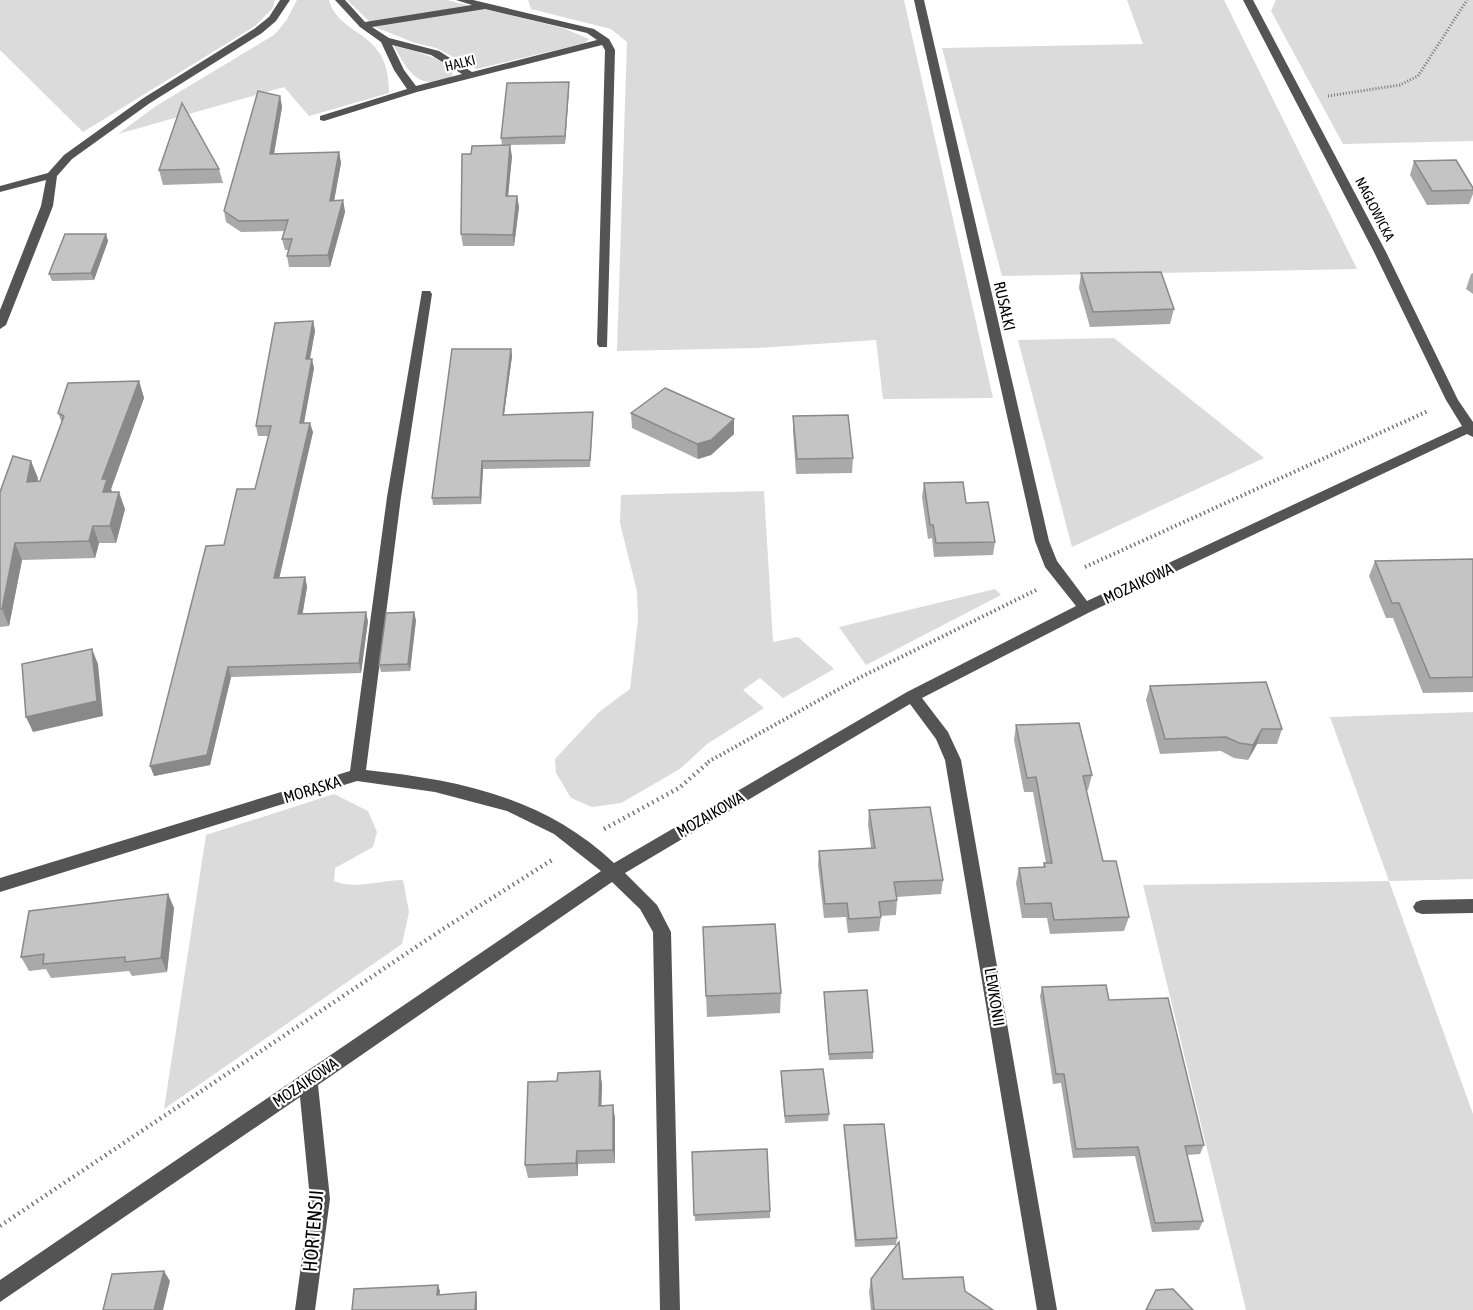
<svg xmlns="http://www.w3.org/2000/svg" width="1473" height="1310" font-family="'Asap Condensed',sans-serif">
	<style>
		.green { fill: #dbdbdb }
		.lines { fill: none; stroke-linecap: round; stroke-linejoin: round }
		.path-far2 { stroke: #767676; stroke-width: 3; stroke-dasharray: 1 2; stroke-linecap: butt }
		.path-far1 { stroke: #767676; stroke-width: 4; stroke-dasharray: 1.5 3; stroke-linecap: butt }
		.path { stroke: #767676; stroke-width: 4.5; stroke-dasharray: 1.5 4; stroke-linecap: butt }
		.minor { fill: #545454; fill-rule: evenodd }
		.wall { fill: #a9a9a9 }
		.shaded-wall { fill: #898989 }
		.building { fill: #c4c4c4; stroke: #898989; stroke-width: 1.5 }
		.labels { text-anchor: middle; stroke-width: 4.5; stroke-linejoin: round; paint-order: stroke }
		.far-street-label { font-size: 14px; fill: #000; stroke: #fff }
		.street-label { font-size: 16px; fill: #000; stroke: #fff }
		.near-street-label { font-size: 20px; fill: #000; stroke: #fff }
	</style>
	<rect width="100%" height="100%" fill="#fff"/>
	<g class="green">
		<polygon points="0,0 275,0 273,8 255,26 83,132 0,50"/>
		<path d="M297,0h32c11,39 61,28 60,93l-80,23 -25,-29 -166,47 38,-28 118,-71 12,-14z"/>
		<polygon points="347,0 447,0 563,28 589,39 585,43 477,69 436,48 415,43 375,27"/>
		<polygon points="528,0 904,0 993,398 883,399 876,340 757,348 617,351 627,42 611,29 531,9"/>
		<polygon points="1127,0 1224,0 1357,269 1002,276 942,48 1143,44"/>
		<polygon points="1276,0 1473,0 1473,141 1343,144 1271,11"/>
		<path d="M394,46c15,4 57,12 59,29 -4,4 -7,4 -13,6 -26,6 -35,-16 -46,-35z"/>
		<polygon points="1114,338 1264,458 1072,547 1018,340"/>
		<polygon points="764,491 773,642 798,637 834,669 783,698 760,678 743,690 764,708 707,744 680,769 621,803 592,807 571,798 556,773 555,759 599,712 630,689 638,619 637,591 620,523 621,495"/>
		<polygon points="995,589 1001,595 866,665 839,627"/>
		<polygon points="1473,712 1473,879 1389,881 1473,1114 1473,1310 1246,1310 1143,885 1389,881 1330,717"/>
		<path d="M334,794l34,17 9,21 -4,15 -38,21 -1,13c20,9 47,-1 69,-1l6,32 -7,32 -238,165 42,-274z"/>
	</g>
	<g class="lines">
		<polyline class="path-far2" points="1328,96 1400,85 1418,76 1467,0"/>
		<g class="path-far1">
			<polyline points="1085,567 1428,411"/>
			<polyline points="708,762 857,679 1038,589"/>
		</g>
		<g class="path">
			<polyline points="604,829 679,788 710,761"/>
			<polyline points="0,1226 443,929 552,860"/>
		</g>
		<g class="minor">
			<polygon points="280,0 290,0 276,21 262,33 150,103 72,159 57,176 53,206 6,325 0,329 0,310 41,206 46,180 0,192 0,186 48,173 64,155 142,99 254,29 269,17"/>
			<path d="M335,0h10l20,22 107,-17 -16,-5h17l121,29 15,10 6,11 -8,297h-8l-2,-3 8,-294 -3,-5 -185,47 -93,29 -4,-1v-4l87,-27 -13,-19 -13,-28 -21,-15zM485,9l102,24 10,7 -125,32 -33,-21 -50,-13 -17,-11zM392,45l39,10 31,19 -46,12 -12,-16z"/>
			<path d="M914,0h10l125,541 8,20 30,40 375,-175 -16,-26 -72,-148 -131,-252h10l133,252 72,148 15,22v15l-6,-3 -377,178 -168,86 26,34 13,28 96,550h-20l-92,-550 -9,-21 -26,-35 -285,169 32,32 14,27 9,378h-20l-7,-378 -13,-23 -28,-27 -294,203 12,114 -15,111h-20l15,-111 -10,-102 -300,205v-22l601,-409 -47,-37 -47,-23 -72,-19 -78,-11 -357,111v-14l350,-107 37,-274 35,-206h8l2,3 -31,203 -35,273c93,10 178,27 248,93l293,-171 169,-86 -31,-39 -10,-26z"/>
			<polygon points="1473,899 1473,913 1422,914 1416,912 1413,907 1416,902 1422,900"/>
		</g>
	</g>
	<g class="wall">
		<polygon points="569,89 565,144 502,145 501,138"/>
		<polygon points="280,96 282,107 274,154 339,152 341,163 334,201 343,200 345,212 330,267 289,267 287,256 288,250 285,250 282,239 285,231 241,232 226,222 224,211"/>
		<polygon points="512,156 508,196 517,196 519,207 514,246 463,246 461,234"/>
		<polygon points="1414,161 1473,188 1473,194 1469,204 1427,205 1410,175"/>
		<polygon points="219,169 223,183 163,185 159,170"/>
		<polygon points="106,234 108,241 94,280 52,281 49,274"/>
		<polygon points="1081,273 1174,309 1170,324 1090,327 1079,288"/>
		<polygon points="1473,273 1473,294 1466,289 1471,274"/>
		<polygon points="313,321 315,331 310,359 314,368 304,423 313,432 279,578 305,577 307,587 302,614 368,621 361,673 231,677 210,765 154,776 224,545 255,489 268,436 258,436 256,426"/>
		<polygon points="511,349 512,356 504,414 593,420 590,467 483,469 481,504 433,505 432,498"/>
		<polygon points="139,381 144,398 111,489 112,492 125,509 116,543 99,543 95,558 22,560 9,626 0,627 0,492 38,478 37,481 40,481 62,423 58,413"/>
		<polygon points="631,413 734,434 711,455 698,459 632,428"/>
		<polygon points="793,416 853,458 852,473 796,474 793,431"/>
		<polygon points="924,483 966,503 995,542 993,555 934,557 932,538 928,539 922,497"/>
		<polygon points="1473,559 1473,692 1423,693 1393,618 1386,618 1369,576 1375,561"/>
		<polygon points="416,620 410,671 381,672 379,665"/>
		<polygon points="1150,686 1282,729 1277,744 1257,744 1248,760 1234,758 1221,751 1160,754 1146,700"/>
		<polygon points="1016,725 1092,775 1088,790 1086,790 1103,861 1129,917 1124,931 1050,934 1047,918 1022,918 1016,883 1019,868 1043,867 1044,863 1046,863 1033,792 1024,792 1014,740"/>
		<polygon points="869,810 943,880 941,894 897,897 897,900 896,915 881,916 879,931 848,933 846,917 824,918 818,865 819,851 871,848 868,825"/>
		<polygon points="168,894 174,908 167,972 132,976 129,971 51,978 46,969 29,971 21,957"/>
		<polygon points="703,927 781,993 780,1013 707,1017"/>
		<polygon points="1042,987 1109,1000 1204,1145 1200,1154 1187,1155 1203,1221 1199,1230 1152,1232 1135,1156 1073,1158 1061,1083 1053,1084 1040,996"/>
		<polygon points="824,992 873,1052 873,1059 829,1060 824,999"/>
		<polygon points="600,1071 602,1085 601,1106 613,1105 615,1119 615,1163 578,1164 578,1176 528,1178 525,1165 557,1081"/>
		<polygon points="781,1071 829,1114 828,1121 785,1123 781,1078"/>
		<polygon points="844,1125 897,1238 896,1245 855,1247 844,1132"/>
		<polygon points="692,1152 770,1211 770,1218 695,1221"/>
		<polygon points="871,1279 903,1279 965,1291 993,1310 871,1310 869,1292"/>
	</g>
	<g class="shaded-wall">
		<polygon points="569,82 569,89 565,144 565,136"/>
		<polygon points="280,96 282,107 272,165 270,154"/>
		<polygon points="510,145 512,156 507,207 506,196"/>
		<polygon points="339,152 341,163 332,212 330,201"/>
		<polygon points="517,196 519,207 514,246 513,235"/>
		<polygon points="343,200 345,212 330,267 328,255"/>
		<polygon points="106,234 108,241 94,280 91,273"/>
		<polygon points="313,321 315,331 308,368 306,359"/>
		<polygon points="511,349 512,356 503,422 503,415"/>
		<polygon points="312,359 314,368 302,433 300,423"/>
		<polygon points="139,381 144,398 111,489 113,496 103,492 102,479"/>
		<polygon points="734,419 734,434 711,455 698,459 697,444"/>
		<polygon points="310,423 313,432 277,588 274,578"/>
		<polygon points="31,461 38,478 34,498 27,482"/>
		<polygon points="482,461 483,469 481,504 480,497"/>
		<polygon points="119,492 125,509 116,543 110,526"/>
		<polygon points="93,526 99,543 95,558 89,541"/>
		<polygon points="15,543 22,560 9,626 2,609"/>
		<polygon points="305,577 307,587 301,624 298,614"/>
		<polygon points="366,612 368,621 361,673 359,663"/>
		<polygon points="414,612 416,620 410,671 408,664"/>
		<polygon points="92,649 98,664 103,716 33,732 26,717"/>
		<polygon points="228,667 231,677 210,765 154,776 150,766"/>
		<polygon points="1262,729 1257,744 1248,760 1253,745"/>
		<polygon points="168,894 174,908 167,972 161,958"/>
		<polygon points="600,1071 602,1085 601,1119 599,1106"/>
		<polygon points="613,1105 615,1119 615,1163 613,1150"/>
		<polygon points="577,1151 578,1164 578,1176 576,1163"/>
		<polygon points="164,1271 170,1281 163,1310 154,1310"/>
		<polygon points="438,1285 440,1291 439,1301 437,1295"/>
		<polygon points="476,1292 477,1298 477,1310 475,1310"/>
	</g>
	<g class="building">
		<polygon points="569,82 565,136 501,138 507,83"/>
		<polygon points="258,91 280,96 270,154 339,152 330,201 343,200 328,255 287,256 292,239 282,239 288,220 239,221 224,211"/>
		<polygon points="182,103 219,169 159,170"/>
		<polygon points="510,145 506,196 517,196 513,235 461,234 462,154 471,154 472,146"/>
		<polygon points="1456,160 1473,188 1473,190 1432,191 1414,161"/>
		<polygon points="65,234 106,234 91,273 49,274"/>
		<polygon points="1161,272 1174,309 1093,312 1081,273"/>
		<polygon points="313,321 306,359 312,359 300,423 310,423 274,578 305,577 298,614 366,612 359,663 228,667 207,755 150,766 206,546 224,545 237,489 255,489 271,426 256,426 275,323"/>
		<polygon points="452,349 511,349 503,415 593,412 590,460 482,461 480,497 432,498"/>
		<polygon points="139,381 102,479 107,479 103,492 119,492 110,526 93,526 89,541 15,543 2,609 0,609 0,492 13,456 31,461 27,482 40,481 64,416 58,413 68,383"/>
		<polygon points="665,388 734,419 711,440 697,444 631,413"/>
		<polygon points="848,415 853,458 797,459 793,416"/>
		<polygon points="963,482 966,503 988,502 995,542 936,543 933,525 930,525 924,483"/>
		<polygon points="1473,559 1473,677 1430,678 1399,603 1392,603 1375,561"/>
		<polygon points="414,612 408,664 379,665 386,613"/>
		<polygon points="92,649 97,701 26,717 22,664"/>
		<polygon points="1266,682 1282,729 1262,729 1253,745 1239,743 1226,737 1165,739 1150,686"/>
		<polygon points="1079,723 1092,775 1083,776 1103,861 1116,861 1129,917 1054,920 1051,903 1025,904 1019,868 1045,867 1044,863 1052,863 1036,777 1027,778 1016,725"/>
		<polygon points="930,807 943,880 894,882 897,900 879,902 881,917 849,919 847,903 825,904 819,851 875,848 869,810"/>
		<polygon points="168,894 161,958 125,962 125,957 43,964 44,954 21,957 29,911"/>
		<polygon points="775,924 781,993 706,996 703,927"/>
		<polygon points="1106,985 1109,1000 1168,998 1204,1145 1185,1146 1203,1221 1155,1223 1138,1147 1076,1149 1064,1074 1056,1074 1042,987"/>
		<polygon points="867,990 873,1052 829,1054 824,992"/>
		<polygon points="823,1069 829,1114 785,1116 781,1071"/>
		<polygon points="600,1071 599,1106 613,1105 613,1150 577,1151 576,1163 525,1165 528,1082 557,1081 558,1073"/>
		<polygon points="884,1124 897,1238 856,1240 844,1125"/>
		<polygon points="767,1149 770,1211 694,1215 692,1152"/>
		<polygon points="899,1242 903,1279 963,1277 965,1291 993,1310 874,1310 871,1279"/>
		<polygon points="164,1271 154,1310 103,1310 112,1274"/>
		<polygon points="438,1285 437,1295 476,1292 475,1310 352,1310 354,1289"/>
		<polygon points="1173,1289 1193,1310 1146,1310 1156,1290"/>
	</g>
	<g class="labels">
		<g class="far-street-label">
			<text transform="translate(460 63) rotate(-14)" y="5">HALKI</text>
			<text transform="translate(1375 209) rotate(63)" y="5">NAGŁOWICKA</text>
		</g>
		<g class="street-label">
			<text transform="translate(1005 306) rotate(77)" y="6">RUSAŁKI</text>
			<text transform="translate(1138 583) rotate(-25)" y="6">MOZAIKOWA</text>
			<text transform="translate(312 789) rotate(-17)" y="6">MORĄSKA</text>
			<text transform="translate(710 814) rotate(-30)" y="6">MOZAIKOWA</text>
			<text transform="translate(995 997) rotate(81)" y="6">LEWKONII</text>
			<text transform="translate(305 1082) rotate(-34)" y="6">MOZAIKOWA</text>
		</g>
		<g class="near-street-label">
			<text transform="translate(313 1231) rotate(-85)" y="7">HORTENSJI</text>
		</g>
	</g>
</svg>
